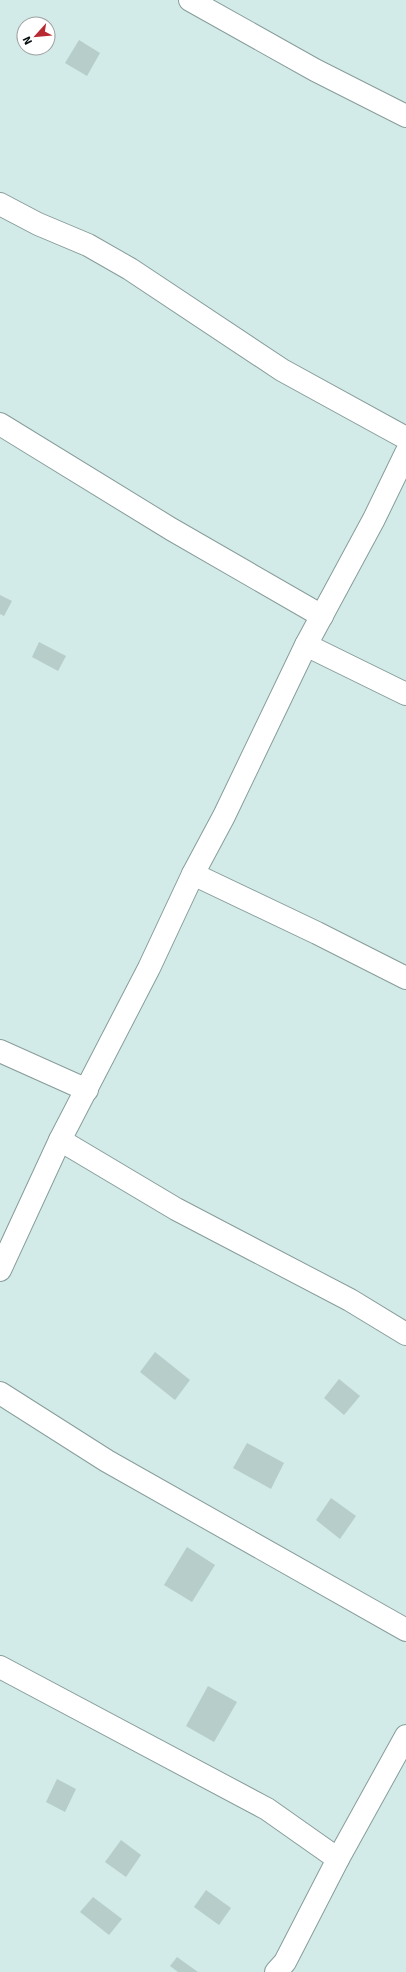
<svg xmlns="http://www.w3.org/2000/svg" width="406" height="1972" font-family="Signika,sans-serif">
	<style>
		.building { fill: #b6cdca }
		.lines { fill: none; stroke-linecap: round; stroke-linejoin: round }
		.street-casing { stroke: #879d9a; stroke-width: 24 }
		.secondary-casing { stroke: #879d9a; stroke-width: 24 }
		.street { stroke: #fff; stroke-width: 22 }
		.secondary { stroke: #fff; stroke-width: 22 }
	</style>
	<rect width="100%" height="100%" fill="#d3ebe8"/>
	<g class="building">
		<polygon points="79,40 100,53 87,76 65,63"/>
		<polygon points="0,595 12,601 4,616 0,614"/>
		<polygon points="39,642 66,656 58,671 32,657"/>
		<polygon points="155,1352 190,1380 175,1400 140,1372"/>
		<polygon points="339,1379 360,1396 344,1415 324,1398"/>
		<polygon points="247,1443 284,1463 271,1489 233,1468"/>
		<polygon points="331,1498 356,1516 340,1539 316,1520"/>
		<polygon points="187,1547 215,1565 192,1602 164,1585"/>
		<polygon points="208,1686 237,1702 214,1742 186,1726"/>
		<polygon points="57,1779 76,1789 65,1812 46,1802"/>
		<polygon points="121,1840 141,1855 126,1877 105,1862"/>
		<polygon points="206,1890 231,1908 219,1925 194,1907"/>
		<polygon points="93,1897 122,1919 109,1935 80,1912"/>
		<polygon points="177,1957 198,1972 178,1972 170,1966"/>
	</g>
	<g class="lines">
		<g class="street-casing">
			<g id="street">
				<polyline points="190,0 315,70 406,116"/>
				<polyline points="0,204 38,224 88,245 130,269 282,370 406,438"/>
				<polyline points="0,424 171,529 322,616"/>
				<polyline points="306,645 406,694"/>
				<polyline points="193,874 317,933 406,978"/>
				<polyline points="0,1051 87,1090"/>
				<polyline points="60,1140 176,1209 350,1300 406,1334"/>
				<polyline points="0,1393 107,1461 406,1630"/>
				<polyline points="0,1667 267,1809 338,1859"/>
				<polyline points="276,1972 285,1962 338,1859 406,1736"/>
			</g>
		</g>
		<g class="secondary-casing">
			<polyline id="secondary" points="0,1270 60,1140 149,968 193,874 224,816 306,645 374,519 406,453"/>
		</g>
		<use href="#street" class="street"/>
		<use href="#secondary" class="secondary"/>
	</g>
	<g transform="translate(36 36) rotate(243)"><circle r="19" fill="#ffffff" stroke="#9c9f9f"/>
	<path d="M0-3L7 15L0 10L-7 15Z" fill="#b92931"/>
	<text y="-6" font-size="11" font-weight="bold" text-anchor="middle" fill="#070f0e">N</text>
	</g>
</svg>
